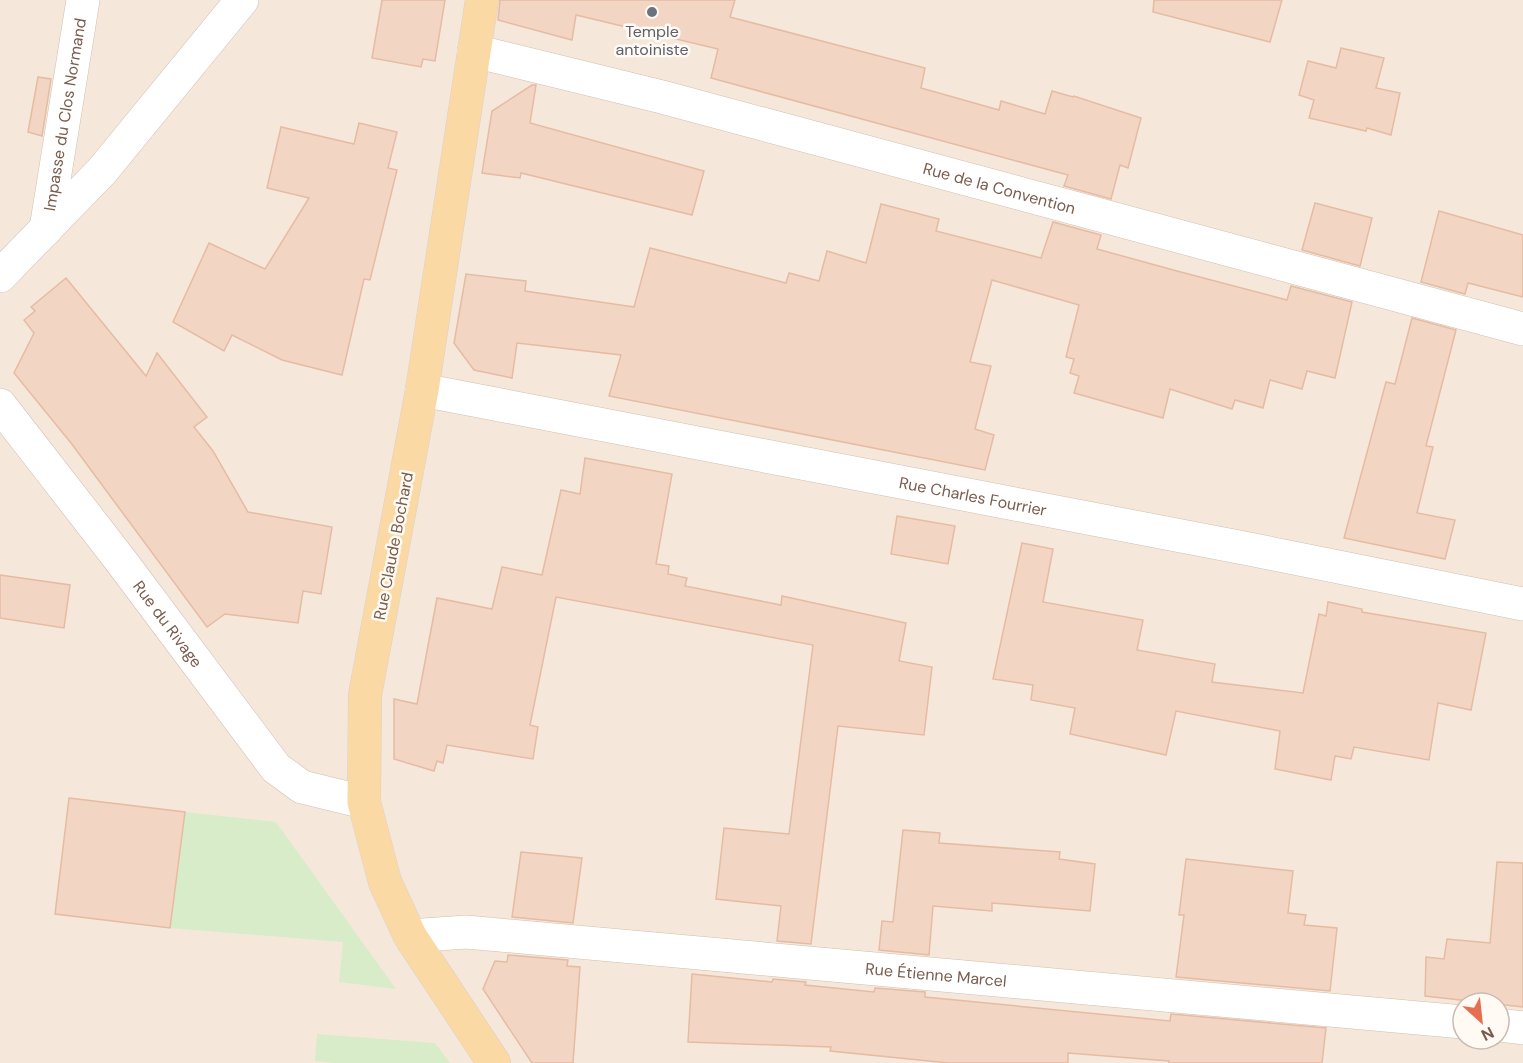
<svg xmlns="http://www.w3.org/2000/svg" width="1523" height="1063" font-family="'DM Sans',sans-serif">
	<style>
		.residential { fill: #f5e8da; fill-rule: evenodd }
		.green { fill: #d8ecc9 }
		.building { fill: #f3d5c3; stroke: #e6bba3; stroke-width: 1.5 }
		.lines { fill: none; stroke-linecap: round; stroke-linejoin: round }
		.minor-casing { stroke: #d1beb0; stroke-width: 34 }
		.major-casing { stroke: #dad1cd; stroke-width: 34 }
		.minor { stroke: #fff; stroke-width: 33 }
		.major { stroke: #fbd9a5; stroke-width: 33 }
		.worship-dot { fill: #6b7280; stroke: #fffaf3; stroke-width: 2 }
		.labels { text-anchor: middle; stroke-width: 5; stroke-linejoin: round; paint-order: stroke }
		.worship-label { font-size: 16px; fill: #5b616d; stroke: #fffaf3 }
		.street-label { font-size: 16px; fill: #7a5c4d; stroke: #fffaf3 }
	</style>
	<rect width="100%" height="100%" fill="#fdf6ec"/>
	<path class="residential" d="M0,0h1523v1063h-1523zM1463,1003h36v36h-36z"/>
	<g class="green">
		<polygon points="185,812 276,822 396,989 339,982 343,942 170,928"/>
		<polygon points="317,1034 435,1043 450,1063 333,1063 315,1061"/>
	</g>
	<g class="building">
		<polygon points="382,0 445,0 435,61 423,59 421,67 372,58"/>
		<polygon points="500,0 735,0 730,17 925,68 921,88 999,110 1001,101 1045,114 1052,91 1073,97 1074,96 1141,118 1128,168 1120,165 1111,199 1064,186 1068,175 711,78 718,49 576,15 572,40 498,20"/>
		<polygon points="1154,0 1282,0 1270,42 1153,12"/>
		<polygon points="1341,48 1384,58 1376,88 1400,93 1391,135 1367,128 1366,131 1309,118 1314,100 1299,95 1308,61 1336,68"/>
		<polygon points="38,77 51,79 42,136 28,132"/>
		<polygon points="532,85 536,85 530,123 704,171 692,215 521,173 520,178 482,173 492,111"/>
		<polygon points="359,123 397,132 388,168 397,170 370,280 364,279 342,375 282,360 232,335 224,351 173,322 209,243 265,269 309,198 267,188 281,127 354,144"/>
		<polygon points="1315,203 1372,218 1360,266 1302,250"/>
		<polygon points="881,204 939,219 936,231 1041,258 1053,222 1101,235 1097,249 1177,271 1287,300 1291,286 1352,302 1335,378 1307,371 1302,389 1270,380 1263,408 1235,400 1232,409 1170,389 1163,418 1074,393 1079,376 1070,373 1074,359 1066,357 1079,305 992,280 970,362 991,366 975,429 994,435 985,470 609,396 621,355 517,343 512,378 474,370 454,343 466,274 526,281 525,291 634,307 650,248 786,283 789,273 819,281 827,251 866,263"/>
		<polygon points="1439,211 1523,235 1523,297 1468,283 1465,294 1421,282"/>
		<polygon points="66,278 146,376 157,353 207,417 194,427 213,451 248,512 332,527 321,594 303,591 298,623 225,614 207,627 71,443 14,373 34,333 24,320 35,311 31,307"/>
		<polygon points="1412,318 1456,330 1426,446 1433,447 1417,513 1455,520 1445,559 1344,538 1386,382 1395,384"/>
		<polygon points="585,458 672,474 656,564 669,566 668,574 687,578 685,586 781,605 782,596 906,623 899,661 932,667 924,735 838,726 811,944 777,941 781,906 716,899 724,828 789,834 813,645 556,597 530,725 538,727 533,759 447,745 443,763 437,761 434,771 394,759 394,699 417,704 437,598 492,609 502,567 542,575 561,490 580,494"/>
		<polygon points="897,516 955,526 948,564 891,554"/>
		<polygon points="1022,543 1053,549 1043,602 1143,620 1137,650 1215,664 1212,682 1303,693 1319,614 1326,616 1328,602 1362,609 1362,612 1486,633 1471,710 1438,703 1429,760 1354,747 1351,759 1335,756 1331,780 1275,769 1280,731 1176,711 1166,755 1070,734 1075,708 1031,700 1033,685 993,679"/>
		<polygon points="0,575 70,585 64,628 0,618"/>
		<polygon points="69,798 185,812 170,928 55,914"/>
		<polygon points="903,830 940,833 939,843 1060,852 1059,859 1095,864 1090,911 992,903 992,911 933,906 929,955 879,950 882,921 893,922"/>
		<polygon points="521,852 582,858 573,923 512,917"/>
		<polygon points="1186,859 1293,871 1288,913 1306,915 1304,925 1337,928 1330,991 1176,977 1184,915 1179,915"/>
		<polygon points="1497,862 1523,863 1523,1007 1425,996 1426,957 1444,959 1447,939 1490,943"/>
		<polygon points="508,955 568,960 567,966 580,967 573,1063 532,1063 483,989 495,961 507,962"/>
		<polygon points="692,974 772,982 773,979 806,982 805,985 874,992 875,988 925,992 925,997 1170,1021 1171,1014 1326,1028 1322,1063 1169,1063 1169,1061 1068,1053 1068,1063 949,1063 830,1051 831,1047 688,1042"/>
	</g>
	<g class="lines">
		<g class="minor-casing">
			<g id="minor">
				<path id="s1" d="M474,51l188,46 861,232"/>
				<path id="s2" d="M46,229l37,-229"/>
				<polyline points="0,276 102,171 242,0"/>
				<path id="s3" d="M422,390l827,159 274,55"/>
				<path id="s4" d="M0,405l121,156 155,207 26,19 62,15"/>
				<path id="s5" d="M410,936l56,-4 997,90"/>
				<polyline points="1499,1025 1523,1028"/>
			</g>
		</g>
		<g class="major-casing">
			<polyline id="major" points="482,0 422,390 365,695 364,802 385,882 410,936 494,1063"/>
		</g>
		<use href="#minor" class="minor"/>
		<use href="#major" class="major"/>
	</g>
	<circle class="worship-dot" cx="652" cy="12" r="6"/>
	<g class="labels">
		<g class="worship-label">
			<text x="652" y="37">Temple<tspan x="652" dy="18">antoiniste</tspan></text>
		</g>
		<g class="street-label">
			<text dy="6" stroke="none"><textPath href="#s2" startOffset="116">Impasse du Clos Normand</textPath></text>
			<text dy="6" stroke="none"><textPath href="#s1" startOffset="543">Rue de la Convention</textPath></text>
			<text dy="6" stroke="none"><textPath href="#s3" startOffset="561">Rue Charles Fourrier</textPath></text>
			<text transform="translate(393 546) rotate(-79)" y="6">Rue Claude Bochard</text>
			<text dy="6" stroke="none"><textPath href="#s4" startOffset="276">Rue du Rivage</textPath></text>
			<text dy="6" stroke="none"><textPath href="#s5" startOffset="528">Rue Étienne Marcel</textPath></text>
		</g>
	</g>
	<g transform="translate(1481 1021) rotate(153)"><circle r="28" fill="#fffaf3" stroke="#cabbb1" stroke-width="1.5"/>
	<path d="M0-4.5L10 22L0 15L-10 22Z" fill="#e76f51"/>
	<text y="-9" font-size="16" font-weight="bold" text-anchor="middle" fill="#7a5c4d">N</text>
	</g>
</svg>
